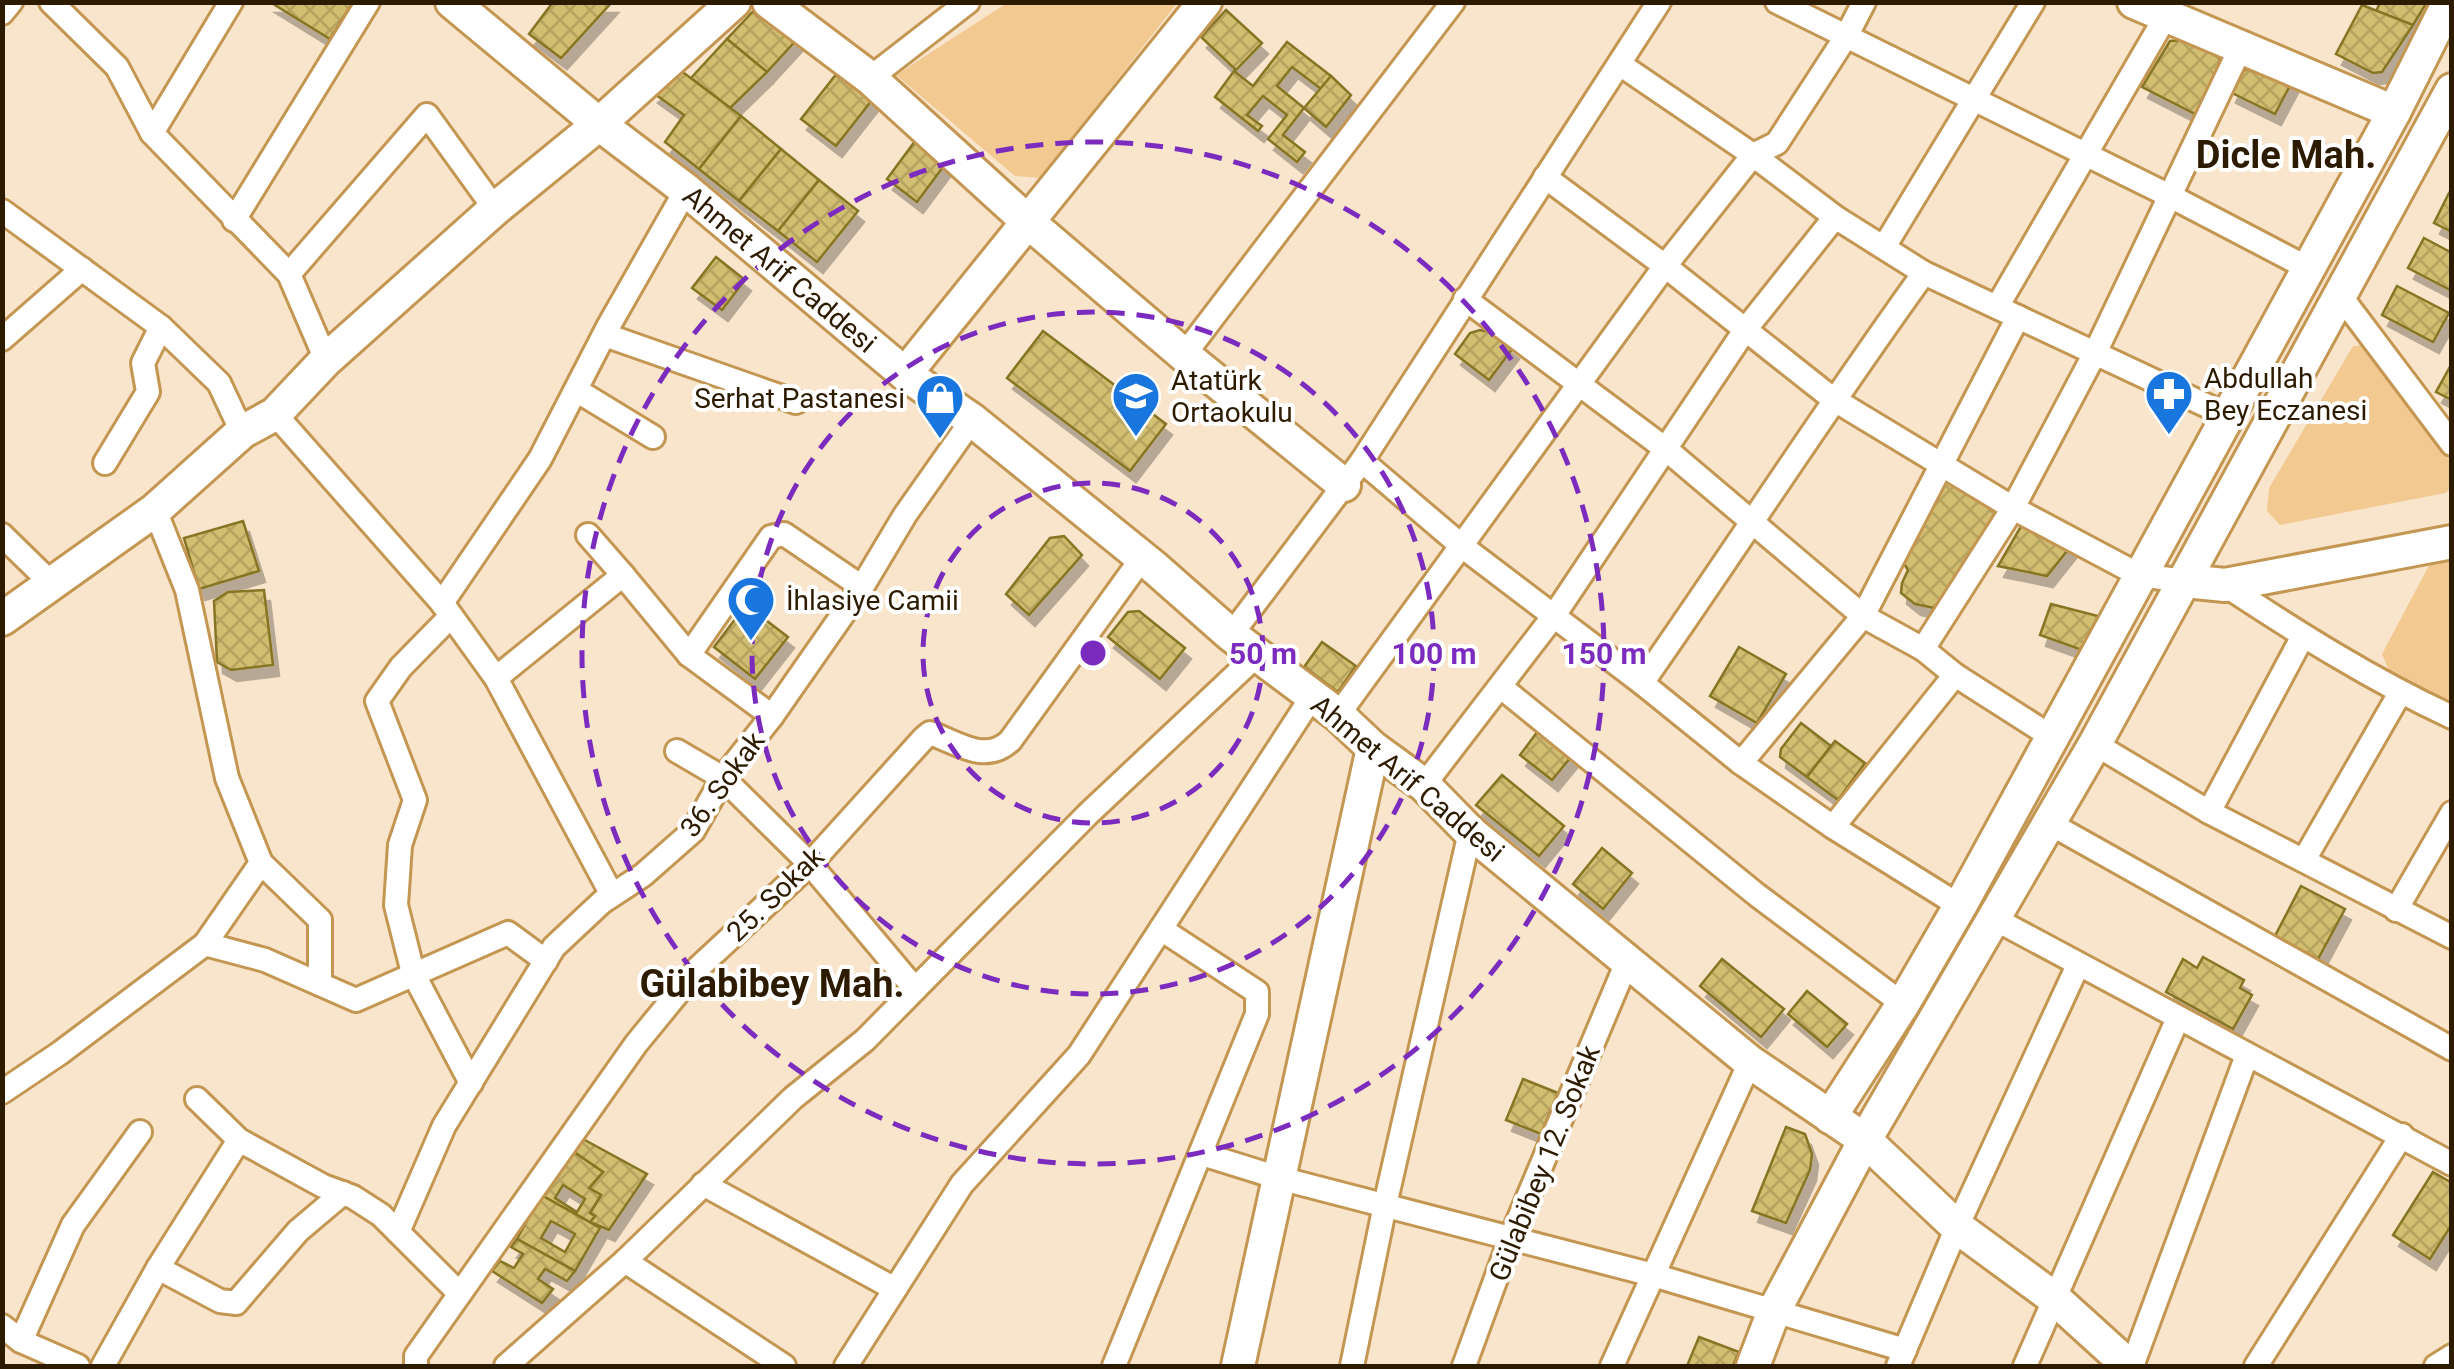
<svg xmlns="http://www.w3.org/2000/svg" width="2454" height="1369" font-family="Roboto,sans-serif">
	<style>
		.green { fill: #f1c991 }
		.building { fill: url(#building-cross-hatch); stroke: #867422; stroke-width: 2.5; fill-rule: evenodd; filter: url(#shadow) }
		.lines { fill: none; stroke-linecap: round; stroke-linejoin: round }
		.street-casing { stroke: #c39652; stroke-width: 28 }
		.secondary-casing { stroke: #c39652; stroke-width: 38 }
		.street { stroke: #fff; stroke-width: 22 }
		.secondary { stroke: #fff; stroke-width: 32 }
		.ring { fill: none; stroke: #7b2cbf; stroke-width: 5; stroke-dasharray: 18 12 }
		.labels { text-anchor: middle; stroke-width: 8; stroke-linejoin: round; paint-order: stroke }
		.street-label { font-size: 28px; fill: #2d1b00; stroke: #fff }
		.poi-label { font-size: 28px; fill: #2d1b00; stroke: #fff; text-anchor: start }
		.district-label { font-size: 38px; font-weight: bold; fill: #2d1b00; stroke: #fff }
		.centre { fill: #7b2cbf; stroke: #fff; stroke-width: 5 }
		.ring-label { font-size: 30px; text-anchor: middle; font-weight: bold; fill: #7b2cbf; stroke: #fff; stroke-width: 8; stroke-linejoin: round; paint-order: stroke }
	</style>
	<defs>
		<pattern id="building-cross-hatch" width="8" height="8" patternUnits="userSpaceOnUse" patternTransform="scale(2.5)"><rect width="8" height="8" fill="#d2be70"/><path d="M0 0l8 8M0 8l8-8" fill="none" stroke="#b5a35f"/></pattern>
		<filter id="shadow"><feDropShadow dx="6" dy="11" stdDeviation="0" flood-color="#0004"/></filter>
	</defs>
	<rect width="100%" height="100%" fill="#f8e5cb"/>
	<g class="green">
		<polygon points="1007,3 1177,3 1041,178 1015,176 896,75"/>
		<polygon points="2371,345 2451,462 2451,489 2445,493 2280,525 2267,511 2269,488 2353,346"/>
		<polygon points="2451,555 2451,701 2391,675 2382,654 2434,556"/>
	</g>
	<g class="building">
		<polygon points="270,2 353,2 330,39"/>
		<polygon points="553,2 612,2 561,58 529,34"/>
		<polygon points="2375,2 2427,2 2413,25 2376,11 2379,5"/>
		<polygon points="761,3 800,36 767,72 727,39"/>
		<polygon points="2362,5 2413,25 2382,72 2373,73 2336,54"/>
		<polygon points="1226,10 1262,43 1236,70 1201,37"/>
		<polygon points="727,39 767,72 730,108 691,78"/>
		<polygon points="2184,40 2220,58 2221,73 2199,116 2142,87 2170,41"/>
		<polygon points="1287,42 1331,76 1321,89 1292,67 1277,86 1304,108 1283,135 1305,152 1297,162 1268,139 1287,115 1263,96 1247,115 1262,126 1258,131 1215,97 1234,71 1253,86"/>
		<polygon points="2259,65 2293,80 2275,114 2230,92 2239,72"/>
		<polygon points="841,68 876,95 836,146 801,119"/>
		<polygon points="680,70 741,116 699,169 665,142 684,115 652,92"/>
		<polygon points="1331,76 1351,95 1326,127 1304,108"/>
		<polygon points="741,116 781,149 739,201 699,169"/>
		<polygon points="921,133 952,155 917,202 887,179"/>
		<polygon points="781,149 819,180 778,231 739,201"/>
		<polygon points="819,180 858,211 817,262 778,231"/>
		<polygon points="2449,193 2452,194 2452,232 2434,223"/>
		<polygon points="2424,238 2452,253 2452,291 2408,268"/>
		<polygon points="716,257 745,280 722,310 692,288"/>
		<polygon points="2397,286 2449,313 2433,342 2382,315"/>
		<polygon points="1480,330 1493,333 1513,348 1489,380 1455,354 1470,333"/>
		<polygon points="1043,331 1166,424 1130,471 1007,378"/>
		<polygon points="2451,365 2452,365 2452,400 2436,392"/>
		<polygon points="1949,479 2000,511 1944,604 1934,608 1915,604 1901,593 1902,583 1908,570 1904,564 1941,486"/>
		<polygon points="243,521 259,571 199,589 184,538"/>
		<polygon points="2023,523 2071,546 2047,576 1998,566"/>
		<polygon points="1064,536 1082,555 1029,615 1006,594 1050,538"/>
		<polygon points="264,590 273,665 231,670 217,662 214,601 228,592"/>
		<polygon points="2051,604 2098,616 2082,650 2040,635"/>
		<polygon points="746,605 788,637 755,679 714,647"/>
		<polygon points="1139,611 1185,648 1160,679 1108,637 1128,612"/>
		<polygon points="1322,642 1356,666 1338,692 1304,667"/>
		<polygon points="1739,647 1786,674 1757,723 1710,696"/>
		<polygon points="1801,723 1831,746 1807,777 1780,757 1781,749"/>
		<polygon points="1538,731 1571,757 1552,780 1520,755"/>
		<polygon points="1835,741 1865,763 1838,800 1807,777"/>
		<polygon points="1502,775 1564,826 1539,856 1476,805"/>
		<polygon points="1602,848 1632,873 1603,909 1573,884"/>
		<polygon points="2301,886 2345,909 2318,959 2275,936"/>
		<polygon points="2203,957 2244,980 2240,988 2252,995 2233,1029 2166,992 2183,959 2197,968"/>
		<polygon points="1722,959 1784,1009 1761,1037 1700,986"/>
		<polygon points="1807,991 1847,1024 1827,1047 1788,1014"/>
		<polygon points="1523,1079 1558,1093 1541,1134 1506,1120"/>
		<polygon points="1786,1127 1805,1134 1812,1154 1810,1170 1786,1223 1752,1211"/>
		<polygon points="583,1139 647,1174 609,1230 590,1222 595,1216 590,1213 601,1195 589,1188 603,1172 574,1152"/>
		<path d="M574,1152l29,20 -14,16 12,7 -11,18 5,3 -5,6 -49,-27zM563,1185l22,14 -8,13 -22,-14z"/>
		<polygon points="2433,1172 2452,1183 2452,1224 2430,1259 2393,1235"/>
		<path d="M541,1195l59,33 -25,43 -58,-32zM551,1221l24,13 -10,18 -24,-14z"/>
		<polygon points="517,1239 575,1271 567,1281 545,1269 538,1279 553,1289 542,1303 492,1271 500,1261 514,1268 523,1254 511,1247"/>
		<polygon points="1699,1337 1739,1352 1733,1366 1687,1366"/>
	</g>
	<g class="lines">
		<g class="street-casing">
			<g id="street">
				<polyline points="51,2 117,67 152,133 289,274 326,360"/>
				<polyline points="1777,2 2172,197 2306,267"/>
				<polyline points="2,13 11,2"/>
				<polyline points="1621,65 1753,155 1835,217 1924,273 2229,416"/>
				<polyline points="870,78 968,2"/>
				<polyline points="152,133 231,2"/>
				<polyline points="1545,177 1665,266 1833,399 2013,508 2139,575 2185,581"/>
				<polyline points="2,211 161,327 219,383 242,432"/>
				<polyline points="234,220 368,2"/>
				<polyline points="1884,247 2033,2"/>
				<polyline points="289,274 427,115 495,209"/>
				<polyline points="2339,294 2452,444"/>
				<polyline points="1465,299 1667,450 1863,616 1923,649 1955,675 2052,737"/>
				<polyline points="1997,307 2166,16"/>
				<polyline points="605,335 796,402"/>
				<polyline points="2,339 82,269"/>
				<polyline points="1184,355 1453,2"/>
				<polyline points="576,390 653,437"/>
				<polyline points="275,414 442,603 496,678 612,895"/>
				<polyline points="1362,461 1463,547 1642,683 1741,763 1833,827 1960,906"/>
				<polyline points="105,463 148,392 143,363 161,327"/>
				<polyline points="155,510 187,590 227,778 261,863 205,944"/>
				<polyline points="2,535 50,582"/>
				<polyline points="588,535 623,575"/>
				<path d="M2225,585c73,48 147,95 227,132"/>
				<polyline points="442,603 540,459 608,327 686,190"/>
				<polyline points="451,616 401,667 377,701 415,800 400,845 396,905 413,973 471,1083"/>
				<polyline points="1231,635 1362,461 1659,2"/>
				<polyline points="1923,649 2013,508 2095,353 2240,49"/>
				<polyline points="689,655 771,537 784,534 862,587"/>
				<polyline points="496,678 623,575 689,655 772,716"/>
				<path d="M1642,683c95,-136 185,-276 282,-410"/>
				<polyline points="1501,687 1757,895 1903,1004"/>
				<polyline points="1338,715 1665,266 1753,155 1777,143 1847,35 1864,2"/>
				<polyline points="2095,744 2209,812 2452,937"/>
				<polyline points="677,751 723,778 810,864 915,989"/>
				<polyline points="1741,763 1863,616 2018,317"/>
				<polyline points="1424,785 1553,617 1745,330 1835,217"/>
				<polyline points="2209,812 2303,636"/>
				<polyline points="2049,823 2452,1049"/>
				<polyline points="1833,827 1955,675"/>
				<polyline points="2304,860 2400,693"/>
				<polyline points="261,863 320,920 320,984"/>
				<polyline points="2396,910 2452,813"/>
				<polyline points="1995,919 2452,1164"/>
				<polyline points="2,1092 60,1053 205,944 265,960 356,1000 508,933 546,961"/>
				<polyline points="197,1099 239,1140 323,1186 353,1197 381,1215 459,1293"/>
				<polyline points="1202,1154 1279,1178 1653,1275 1905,1350"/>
				<polyline points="703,1184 895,1289"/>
				<polyline points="398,1232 444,1126 554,947 602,902 643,875 693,831 723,778 772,716 862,587 905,515 972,420"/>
				<polyline points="625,1261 784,1366"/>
				<polyline points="158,1268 220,1301 236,1303 298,1231 343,1193"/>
				<polyline points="2,1326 21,1341 78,1366"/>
				<polyline points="21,1341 73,1225 140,1132"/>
				<polyline points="103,1366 158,1268 239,1140"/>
				<path d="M416,1366v-10l220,-312 63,-77 111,-103 114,-126 6,-5c28,10 55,31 80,8l132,-183"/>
				<polyline points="506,1366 625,1261 793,1098 865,1040 1088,814 1257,655"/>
				<polyline points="846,1366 962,1184 1079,1055 1313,695"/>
				<polyline points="1114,1366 1257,1014 1257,992 1161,929"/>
				<polyline points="1352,1366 1385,1205 1470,832"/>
				<polyline points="1464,1366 1510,1240 1627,962"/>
				<polyline points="1612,1366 1750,1062"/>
				<polyline points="1898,1366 1957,1227 2078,965"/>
				<polyline points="2025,1366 2178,1018"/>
				<polyline points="2132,1366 2247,1055"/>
				<polyline points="2256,1366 2402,1135"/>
				<polyline points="2436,1366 2452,1356"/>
			</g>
		</g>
		<g class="secondary-casing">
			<g id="secondary">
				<polyline points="452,2 599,124 686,190 905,374 972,420 1155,568 1231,635 1338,715 1373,748 1424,785 1470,832 1750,1062 1865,1140 1957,1227 2054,1298 2129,1366"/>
				<polyline points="769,2 870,78 1027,221 1184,355 1344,485"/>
				<polyline points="2134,2 2394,112"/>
				<polyline points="905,374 1205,2"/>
				<polyline points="2185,581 2225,585 2452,542"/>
				<polyline points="2,619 155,510 242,432 275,414 326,360 495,209 599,124 734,2"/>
				<polyline points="1830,1117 1903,1004 1960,906 2394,112 2449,2"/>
				<polyline points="1238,1366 1373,748"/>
				<polyline points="1753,1366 1774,1311 1865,1140 2095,744 2452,90"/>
			</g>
		</g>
		<use href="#street" class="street"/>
		<use href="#secondary" class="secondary"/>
	</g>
	<g class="ring">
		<circle cx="1093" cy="653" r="170"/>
		<circle cx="1093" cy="653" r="341"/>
		<circle cx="1093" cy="653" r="511"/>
	</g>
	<defs>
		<g id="pharmacy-pin" transform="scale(2.5)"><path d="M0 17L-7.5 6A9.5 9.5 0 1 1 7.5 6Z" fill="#1976df" stroke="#fff"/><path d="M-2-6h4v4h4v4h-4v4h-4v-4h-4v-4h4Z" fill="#fff"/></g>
		<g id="school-pin" transform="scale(2.5)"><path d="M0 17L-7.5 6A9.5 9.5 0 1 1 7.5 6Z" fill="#1976df" stroke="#fff"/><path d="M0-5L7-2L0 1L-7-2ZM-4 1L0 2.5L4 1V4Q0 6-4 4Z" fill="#fff"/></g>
		<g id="shop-pin" transform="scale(2.5)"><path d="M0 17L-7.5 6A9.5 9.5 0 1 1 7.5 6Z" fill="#1976df" stroke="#fff"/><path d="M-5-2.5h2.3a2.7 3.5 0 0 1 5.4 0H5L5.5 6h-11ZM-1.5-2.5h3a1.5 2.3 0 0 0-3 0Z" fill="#fff"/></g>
		<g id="mosque-pin" transform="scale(2.5)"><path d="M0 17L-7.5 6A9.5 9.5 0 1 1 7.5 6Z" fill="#1976df" stroke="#fff"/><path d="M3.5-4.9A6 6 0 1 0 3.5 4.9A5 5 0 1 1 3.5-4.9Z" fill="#fff"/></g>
	</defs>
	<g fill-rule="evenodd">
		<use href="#pharmacy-pin" x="2169" y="394"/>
		<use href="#school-pin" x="1136" y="396"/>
		<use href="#shop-pin" x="940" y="398"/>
		<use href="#mosque-pin" x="751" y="600"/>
	</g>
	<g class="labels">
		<g class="street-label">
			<text transform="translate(780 269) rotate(40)" y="10">Ahmet Arif Caddesi</text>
			<text transform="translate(1408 778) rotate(40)" y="10">Ahmet Arif Caddesi</text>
			<text transform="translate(722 784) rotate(-54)" y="10">36. Sokak</text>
			<text transform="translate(775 894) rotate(-44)" y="10">25. Sokak</text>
			<text transform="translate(1544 1163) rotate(-68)" y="10">Gülabibey 12. Sokak</text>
		</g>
		<g class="poi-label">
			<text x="2204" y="388">Abdullah<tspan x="2204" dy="32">Bey Eczanesi</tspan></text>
			<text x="1171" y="390">Atatürk<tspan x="1171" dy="32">Ortaokulu</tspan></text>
			<text x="905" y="408" text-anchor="end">Serhat Pastanesi</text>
			<text x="786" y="610">İhlasiye Camii</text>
		</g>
		<g class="district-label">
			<text x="2286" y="168">Dicle Mah.</text>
			<text x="772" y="997">Gülabibey Mah.</text>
		</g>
	</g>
	<circle cx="1093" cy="653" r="15" class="centre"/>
	<g class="ring-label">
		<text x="1263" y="664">50 m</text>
		<text x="1434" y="664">100 m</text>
		<text x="1604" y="664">150 m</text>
	</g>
	<rect width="2454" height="1369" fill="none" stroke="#2d1b00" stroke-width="10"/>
</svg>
